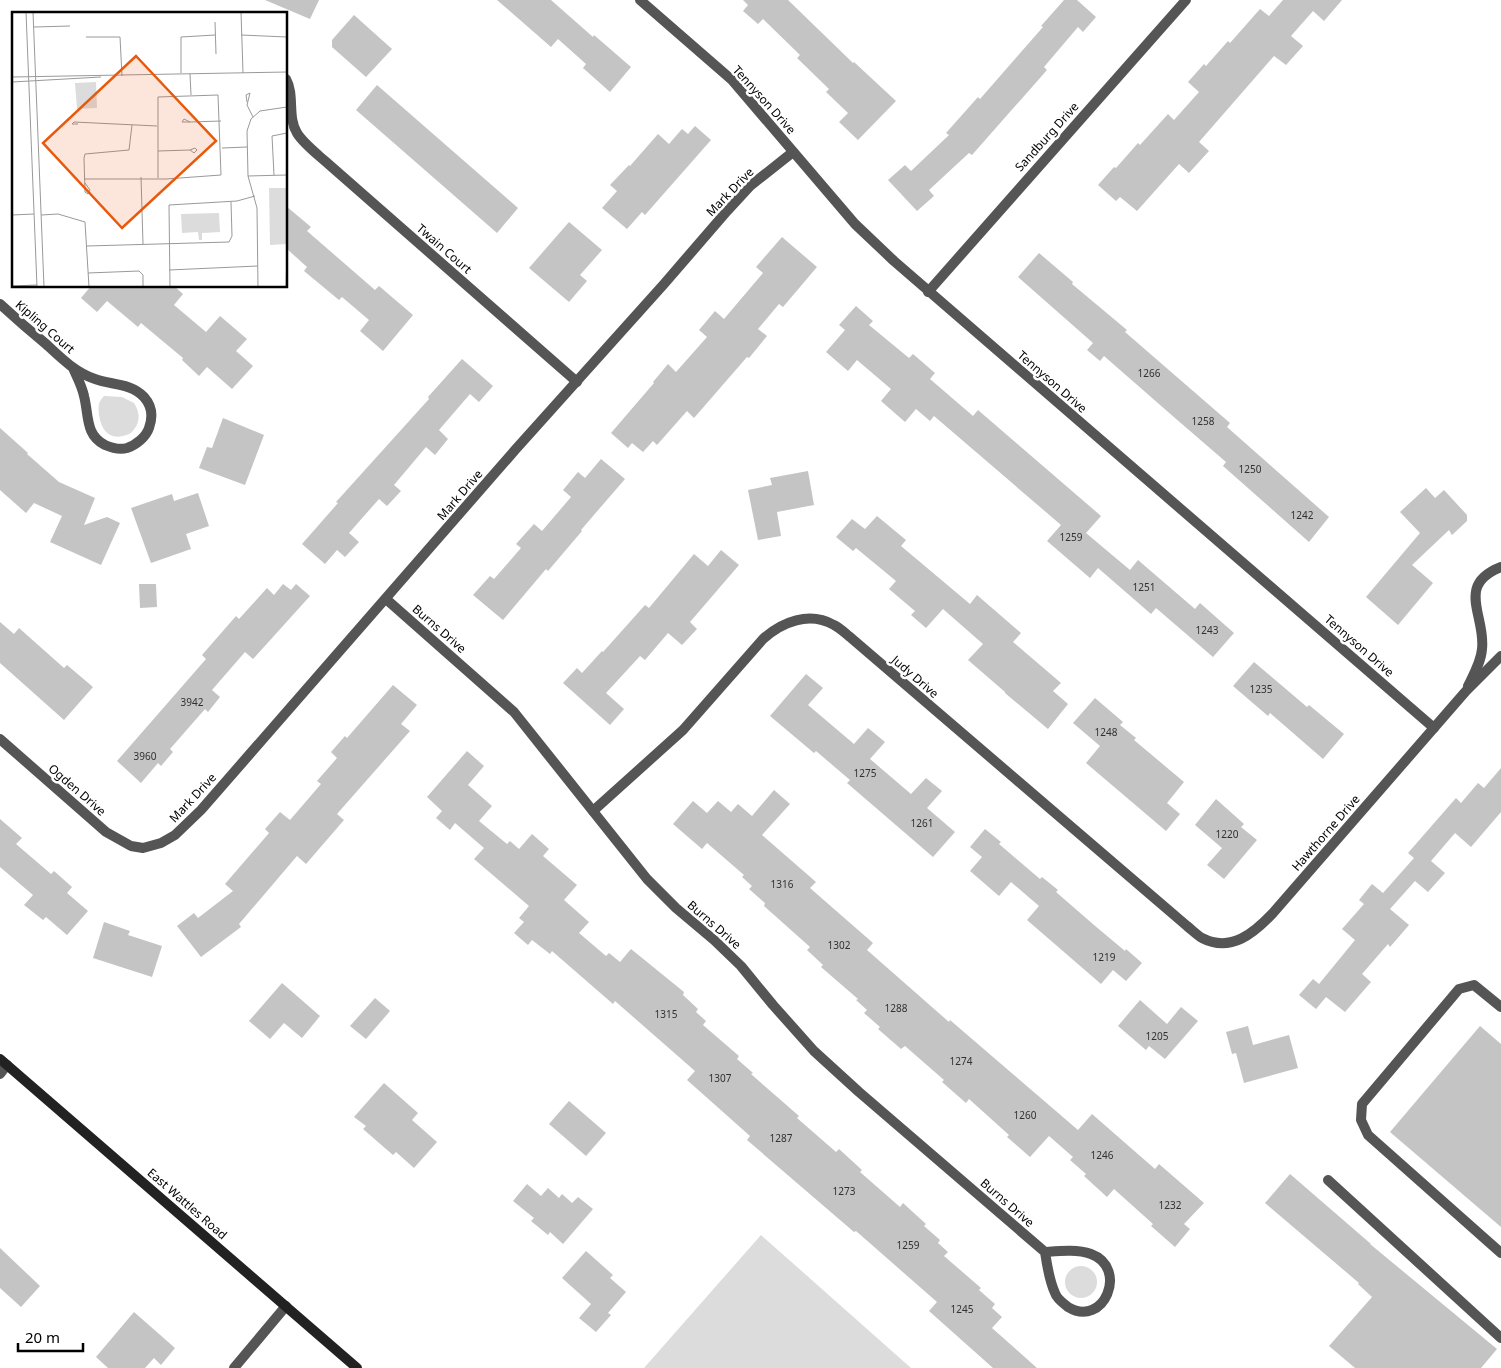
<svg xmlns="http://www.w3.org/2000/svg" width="1501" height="1368" font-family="'Noto Sans',sans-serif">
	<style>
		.green { fill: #dcdcdc }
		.building { fill: #c4c4c4 }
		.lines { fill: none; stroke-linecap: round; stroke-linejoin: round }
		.service { stroke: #555; stroke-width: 10 }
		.minor { stroke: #555; stroke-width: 10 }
		.secondary { stroke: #222; stroke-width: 10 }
		.labels { text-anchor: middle; stroke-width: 5; stroke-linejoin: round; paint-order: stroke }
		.number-label { font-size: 10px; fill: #313131 }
		.street-label { font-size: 12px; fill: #000; stroke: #fff }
		.inset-road { fill: none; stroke: #999; stroke-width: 1 }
		.view { fill: #e8590c; fill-opacity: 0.15; stroke: #e8590c; stroke-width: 2.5 }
		.inset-edge { fill: none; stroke: #000; stroke-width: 2.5 }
	</style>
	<rect width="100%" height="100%" fill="#fff"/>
	<g class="green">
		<path d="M104,396l18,1 12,6c7,11 6,21 -3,30 -18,9 -29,1 -32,-18 -1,-8 -1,-13 5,-19z"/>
		<polygon points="761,1235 911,1368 644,1368"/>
		<circle cx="1081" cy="1282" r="16"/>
	</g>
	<g class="building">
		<polygon points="265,0 319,0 310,19"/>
		<polygon points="497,0 551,0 593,37 594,35 631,67 610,92 583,68 586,64 558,39 551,47"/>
		<polygon points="743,0 788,0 853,63 854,62 896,101 858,140 839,122 848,113 826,92 829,89 797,58 800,55 763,19 758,24 743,11 748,5"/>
		<polygon points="1064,0 1077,0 1096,17 1083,32 1078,27 1044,67 1047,70 972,155 969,153 929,190 934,196 917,211 888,180 905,165 911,171 949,135 946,133 978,97 980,99 1043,27 1041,26"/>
		<polygon points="1283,0 1342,0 1324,21 1313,11 1291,36 1303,46 1286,65 1274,56 1199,142 1209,151 1189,173 1179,164 1137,211 1120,197 1116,201 1098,185 1114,167 1116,168 1138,143 1140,145 1168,114 1174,120 1199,92 1188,82 1204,64 1206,66 1228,41 1230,43 1260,9 1269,16"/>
		<polygon points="354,15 392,49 366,77 332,47 332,40"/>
		<polygon points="377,85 518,208 497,233 356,110"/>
		<polygon points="695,126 711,140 645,215 642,212 627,229 602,208 617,191 610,185 629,165 630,166 658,134 669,144 682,129 688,134"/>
		<polygon points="286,206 311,227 307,231 375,290 379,286 413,315 383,351 360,331 369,320 342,297 339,300 304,271 307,267 286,248"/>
		<polygon points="569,222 602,250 580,275 587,281 569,302 529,268"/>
		<polygon points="782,237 817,267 783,307 779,304 758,329 767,336 749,358 747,357 694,418 687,411 657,445 653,441 643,452 632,443 628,448 611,433 654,383 653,382 668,364 676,372 707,337 699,330 715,311 724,319 763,273 756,267"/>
		<polygon points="1039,253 1073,282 1072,284 1127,330 1125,332 1230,423 1227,427 1329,517 1309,542 1223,466 1226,462 1175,418 1104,356 1100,361 1087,350 1093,343 1018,277"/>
		<polygon points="91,286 174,286 183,294 174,305 206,332 220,316 247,339 236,351 253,366 232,389 207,367 199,376 182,360 183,358 141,323 138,327 107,301 97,312 81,298"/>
		<polygon points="856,306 873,321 869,325 909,358 913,354 935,373 930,379 973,416 978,410 1101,516 1086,533 1130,570 1138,560 1195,609 1200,603 1234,633 1213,657 1156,608 1151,614 1098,568 1090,578 1047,541 1061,525 934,416 930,421 916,409 905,422 881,401 891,389 857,360 848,371 826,352 845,330 839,325"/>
		<polygon points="462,359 493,386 479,402 470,394 439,430 448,439 435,455 426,447 394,485 401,491 387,506 379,499 349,533 359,542 345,557 337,550 325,564 302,544 338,503 336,502 429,399 428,397"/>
		<polygon points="223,418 264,435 245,485 199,468 207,447 212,448"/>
		<polygon points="0,428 28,453 27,454 59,482 95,498 84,525 107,517 120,523 101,565 50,542 62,516 34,503 26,513 0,490"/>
		<polygon points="601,459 625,479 581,530 582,531 548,571 546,569 503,620 473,595 490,576 494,579 521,548 516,544 534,524 542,531 571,497 563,490 578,472 585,478"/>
		<polygon points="808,471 814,505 777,512 781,536 758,540 748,490 772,485 770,478"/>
		<polygon points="1426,488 1435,498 1444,490 1467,515 1467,521 1452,535 1449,530 1412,565 1433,583 1398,625 1366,597 1420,533 1400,512"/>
		<polygon points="198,493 209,526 186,534 191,549 151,563 131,508 172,494 174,501"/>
		<polygon points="877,516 906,540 901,546 970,604 977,595 1021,633 1013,642 1061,683 1053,691 1068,704 1048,729 1005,693 1005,692 968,660 983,644 943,609 926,628 911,615 915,611 889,589 896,581 856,548 853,551 836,537 852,519 865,529"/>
		<polygon points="721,550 739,565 690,622 697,629 682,645 668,633 645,660 640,656 606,693 624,709 610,725 563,683 577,668 582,673 602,651 603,652 645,605 649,608 694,554 708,566"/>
		<polygon points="139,584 156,584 157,607 140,608"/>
		<polygon points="283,584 291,590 296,584 310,596 253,659 245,652 212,690 220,697 208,712 205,709 170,749 173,752 161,766 158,763 141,783 117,761 206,659 202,655 236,616 239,619 267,588 274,595"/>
		<polygon points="0,622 14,634 19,628 64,668 67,665 93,687 64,720 0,663"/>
		<polygon points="1254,662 1307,707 1309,705 1344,734 1323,759 1270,713 1268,716 1233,686"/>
		<polygon points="806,674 823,688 808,705 854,744 868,728 885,742 870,759 911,794 926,778 942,791 927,808 955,832 933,857 847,783 850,780 816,751 814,753 770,716"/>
		<polygon points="393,685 417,705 401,724 410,731 337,814 344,820 306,864 297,856 239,924 241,927 201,957 177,926 194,913 198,918 233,891 225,884 269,833 265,829 280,812 290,820 321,784 317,781 337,758 331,752 345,736 347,738"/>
		<polygon points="1095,698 1123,722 1120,725 1136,738 1134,740 1184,782 1167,803 1180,814 1166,831 1086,763 1100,746 1073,723"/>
		<polygon points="467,751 484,766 468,785 492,806 479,821 507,844 510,841 519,849 532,834 549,849 543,856 577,885 564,900 589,922 579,933 606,956 609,953 620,962 631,949 684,992 683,995 698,1009 696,1012 706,1021 703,1025 739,1056 737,1059 753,1073 751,1074 799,1116 797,1118 836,1152 839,1149 862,1170 860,1172 900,1207 903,1203 926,1224 924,1226 940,1240 938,1243 948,1252 944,1256 981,1288 979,1290 995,1304 992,1308 1002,1317 992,1328 1037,1368 993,1368 929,1311 937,1302 856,1231 854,1232 747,1140 750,1136 687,1080 695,1071 615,1001 613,1004 552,951 550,954 532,940 528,945 514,933 524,922 519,918 529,906 474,859 484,848 455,823 450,830 436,818 442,811 427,797"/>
		<polygon points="1501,768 1501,812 1471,847 1455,833 1431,861 1445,873 1428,892 1415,881 1390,909 1409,925 1390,947 1388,944 1362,974 1371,982 1345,1012 1326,997 1316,1009 1299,995 1313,979 1319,984 1355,940 1342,929 1364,904 1359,900 1372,884 1383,893 1414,858 1408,853 1456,798 1461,803 1478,783 1484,788"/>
		<polygon points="774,790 790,804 762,835 816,882 810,888 873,943 867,950 949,1022 950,1020 1078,1130 1092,1114 1155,1169 1159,1164 1204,1203 1184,1224 1190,1229 1175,1247 1151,1226 1153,1224 1114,1189 1107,1197 1084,1176 1086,1174 1070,1160 1073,1157 1049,1136 1030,1157 1007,1137 1009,1135 969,1099 966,1103 942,1082 944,1080 905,1046 901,1049 878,1029 880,1027 864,1013 867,1010 856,1000 858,999 821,967 823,965 807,950 810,947 764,906 765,903 749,889 752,886 742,877 744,875 707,843 702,849 673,824 693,801 707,813 718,801 731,812 738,804 752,816"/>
		<polygon points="1216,799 1244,824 1241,827 1257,840 1224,879 1207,865 1222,848 1195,825"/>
		<polygon points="0,819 22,838 16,844 51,874 54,871 72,887 67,893 88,911 67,935 46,917 43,920 24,905 33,895 0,867"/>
		<polygon points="985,829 1001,842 999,844 1040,879 1042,877 1058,890 1056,892 1094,925 1125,951 1126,949 1142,963 1126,981 1113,970 1101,984 1027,920 1039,906 1011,882 999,896 970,871 982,857 970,847"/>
		<polygon points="104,922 130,931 128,935 162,946 152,977 93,958"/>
		<polygon points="282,983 320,1016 302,1038 284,1023 270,1039 249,1021"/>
		<polygon points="375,998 390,1011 366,1039 350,1026"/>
		<polygon points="1140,1000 1167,1024 1181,1007 1198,1021 1165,1059 1149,1046 1146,1050 1118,1026"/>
		<polygon points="1248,1026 1253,1045 1289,1035 1298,1068 1244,1083 1236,1053 1232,1054 1226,1032"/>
		<polygon points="1480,1026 1501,1044 1501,1227 1390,1132"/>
		<polygon points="384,1083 418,1113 412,1120 437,1142 414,1168 396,1152 393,1155 363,1129 366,1126 354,1117"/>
		<polygon points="569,1101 606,1133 586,1156 549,1124"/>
		<polygon points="1290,1174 1371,1244 1370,1244 1497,1349 1481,1368 1355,1368 1329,1346 1372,1297 1358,1284 1359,1283 1265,1203"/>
		<polygon points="527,1184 541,1196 548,1188 559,1198 562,1194 572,1203 578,1197 593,1209 563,1244 550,1232 548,1235 531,1221 534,1218 513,1201"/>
		<polygon points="0,1248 40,1286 21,1307 0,1288"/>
		<polygon points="586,1251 613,1275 610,1278 626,1292 608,1313 611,1315 596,1332 579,1318 591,1304 562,1278"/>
		<polygon points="134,1312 175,1348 161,1365 154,1358 145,1368 108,1368 96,1357"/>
	</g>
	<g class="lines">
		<g class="service">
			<polyline points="1501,1007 1474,985 1459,989 1362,1104 1361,1120 1368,1135 1501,1253"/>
			<polyline points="0,1074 7,1065"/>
			<polyline points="1328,1180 1501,1338"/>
		</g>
		<g class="minor">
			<polyline points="640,0 732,80 855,224 894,261 1434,728"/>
			<path d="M286,79c9,16 1,38 11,54 6,10 19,20 28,28l252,221"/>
			<polyline points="928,292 1186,0"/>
			<path d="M0,304c15,14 30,27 46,40 15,14 29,28 49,35 16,6 36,4 49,18 8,9 9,20 5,31 -3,9 -13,17 -22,20 -7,2 -15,0 -22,-3 -20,-10 -16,-30 -21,-49 -2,-10 -7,-19 -11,-28"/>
			<path d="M386,599l128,113 133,167 29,29 38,32 27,26 32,39 41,46 45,41 186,160c2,13 4,28 10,41 2,6 8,10 13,14 36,22 61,-39 23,-53 -14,-5 -32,-3 -46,-2"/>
			<path d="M1468,686c6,-12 13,-24 14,-37 4,-33 -27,-64 19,-82"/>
			<polyline points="0,739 106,832 131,846 143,848 161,843 175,835 201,810 515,450 664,284 727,211 750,186 793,152"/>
			<path d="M593,811l90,-81 80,-91c19,-17 46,-28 71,-14 6,3 11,8 16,12l337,289c5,4 10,9 15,12 29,15 52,-5 71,-25l193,-222 35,-35"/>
			<polyline points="234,1368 286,1306"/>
		</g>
		<polyline class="secondary" points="0,1059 357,1368"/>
	</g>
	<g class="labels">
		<g class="number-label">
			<text x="1149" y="377">1266</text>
			<text x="1203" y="425">1258</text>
			<text x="1250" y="473">1250</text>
			<text x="1302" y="519">1242</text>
			<text x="1071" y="541">1259</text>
			<text x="1144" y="591">1251</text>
			<text x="1207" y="634">1243</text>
			<text x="1261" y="693">1235</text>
			<text x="192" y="706">3942</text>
			<text x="1106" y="736">1248</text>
			<text x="145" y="760">3960</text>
			<text x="865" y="777">1275</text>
			<text x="922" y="827">1261</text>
			<text x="1227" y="838">1220</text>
			<text x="782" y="888">1316</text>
			<text x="839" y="949">1302</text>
			<text x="1104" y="961">1219</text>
			<text x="896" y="1012">1288</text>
			<text x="666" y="1018">1315</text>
			<text x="1157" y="1040">1205</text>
			<text x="961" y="1065">1274</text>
			<text x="720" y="1082">1307</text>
			<text x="1025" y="1119">1260</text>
			<text x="781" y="1142">1287</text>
			<text x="1102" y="1159">1246</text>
			<text x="844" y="1195">1273</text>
			<text x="1170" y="1209">1232</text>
			<text x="908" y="1249">1259</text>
			<text x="962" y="1313">1245</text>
		</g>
		<g class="street-label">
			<text transform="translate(764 100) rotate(48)" y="4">Tennyson Drive</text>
			<text transform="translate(1047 137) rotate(-48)" y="4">Sandburg Drive</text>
			<text transform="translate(730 192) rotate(-46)" y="4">Mark Drive</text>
			<text transform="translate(444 249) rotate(41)" y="4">Twain Court</text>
			<text transform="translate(45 327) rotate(41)" y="4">Kipling Court</text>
			<text transform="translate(1052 382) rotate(41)" y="4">Tennyson Drive</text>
			<text transform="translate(460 495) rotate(-49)" y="4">Mark Drive</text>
			<text transform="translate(439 629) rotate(41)" y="4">Burns Drive</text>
			<text transform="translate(1359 646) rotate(41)" y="4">Tennyson Drive</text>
			<text transform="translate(915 677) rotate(41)" y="4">Judy Drive</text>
			<text transform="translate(77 790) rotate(41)" y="4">Ogden Drive</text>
			<text transform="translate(193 798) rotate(-47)" y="4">Mark Drive</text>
			<text transform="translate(1326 833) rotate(-49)" y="4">Hawthorne Drive</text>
			<text transform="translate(714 925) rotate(41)" y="4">Burns Drive</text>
			<text transform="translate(1007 1203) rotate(41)" y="4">Burns Drive</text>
			<text transform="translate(187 1204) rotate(41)" y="4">East Wattles Road</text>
		</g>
	</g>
	<g transform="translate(12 12)">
		<rect width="275" height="275" fill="#fff"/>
		<path d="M84,70l1,26 -20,1 -2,-26zM257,176h18v56l-17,1zM207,201l1,19 -18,1v7h-3l-1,-8 -16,1 -1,-19z" fill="#dcdcdc"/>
		<path class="inset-road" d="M14,0l11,275M21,0l11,275M229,0l2,61M203,10l1,32M22,15l36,-1M229,23l46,2M74,25h34l2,39M169,61v-36l34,-2M178,62l1,21M0,65l275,-5M0,70l89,-5M235,90l-1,-7 4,-2 -3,12 6,12M178,110h-8l2,-3 6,3 31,-1M66,112h-6l2,-2 83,4M210,136l25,-1M146,139l32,-1 4,3 3,-3 -2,-2 -5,2M262,163l-2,-39 15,-3M236,164l39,-1M129,165l2,67M72,167h82l55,-4 -3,-80 -60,2v81M73,171l5,7 -2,4 -3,-2 -1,-34 1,-4 44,-4 3,-25M0,203l22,-1M29,203l17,-1 27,8 4,65M75,234l142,-4 3,-6 -1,-34M157,258l89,-4M76,261l51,-2 4,4v12M0,274l25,-1M158,275l-1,-82 68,-4 18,-5M246,275l-1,-79 -9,-32 -1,-45 4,-12 9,-8 27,-4M274,275l1,-30"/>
		<path class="view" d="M124,44l80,85 -94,87 -79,-85z"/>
		<rect width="275" height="275" class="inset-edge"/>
	</g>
	<path d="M18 1343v8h65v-8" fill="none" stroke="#000000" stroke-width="2.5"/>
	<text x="25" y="1343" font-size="15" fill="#000000" stroke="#ffffff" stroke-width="4" paint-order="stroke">20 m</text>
</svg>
